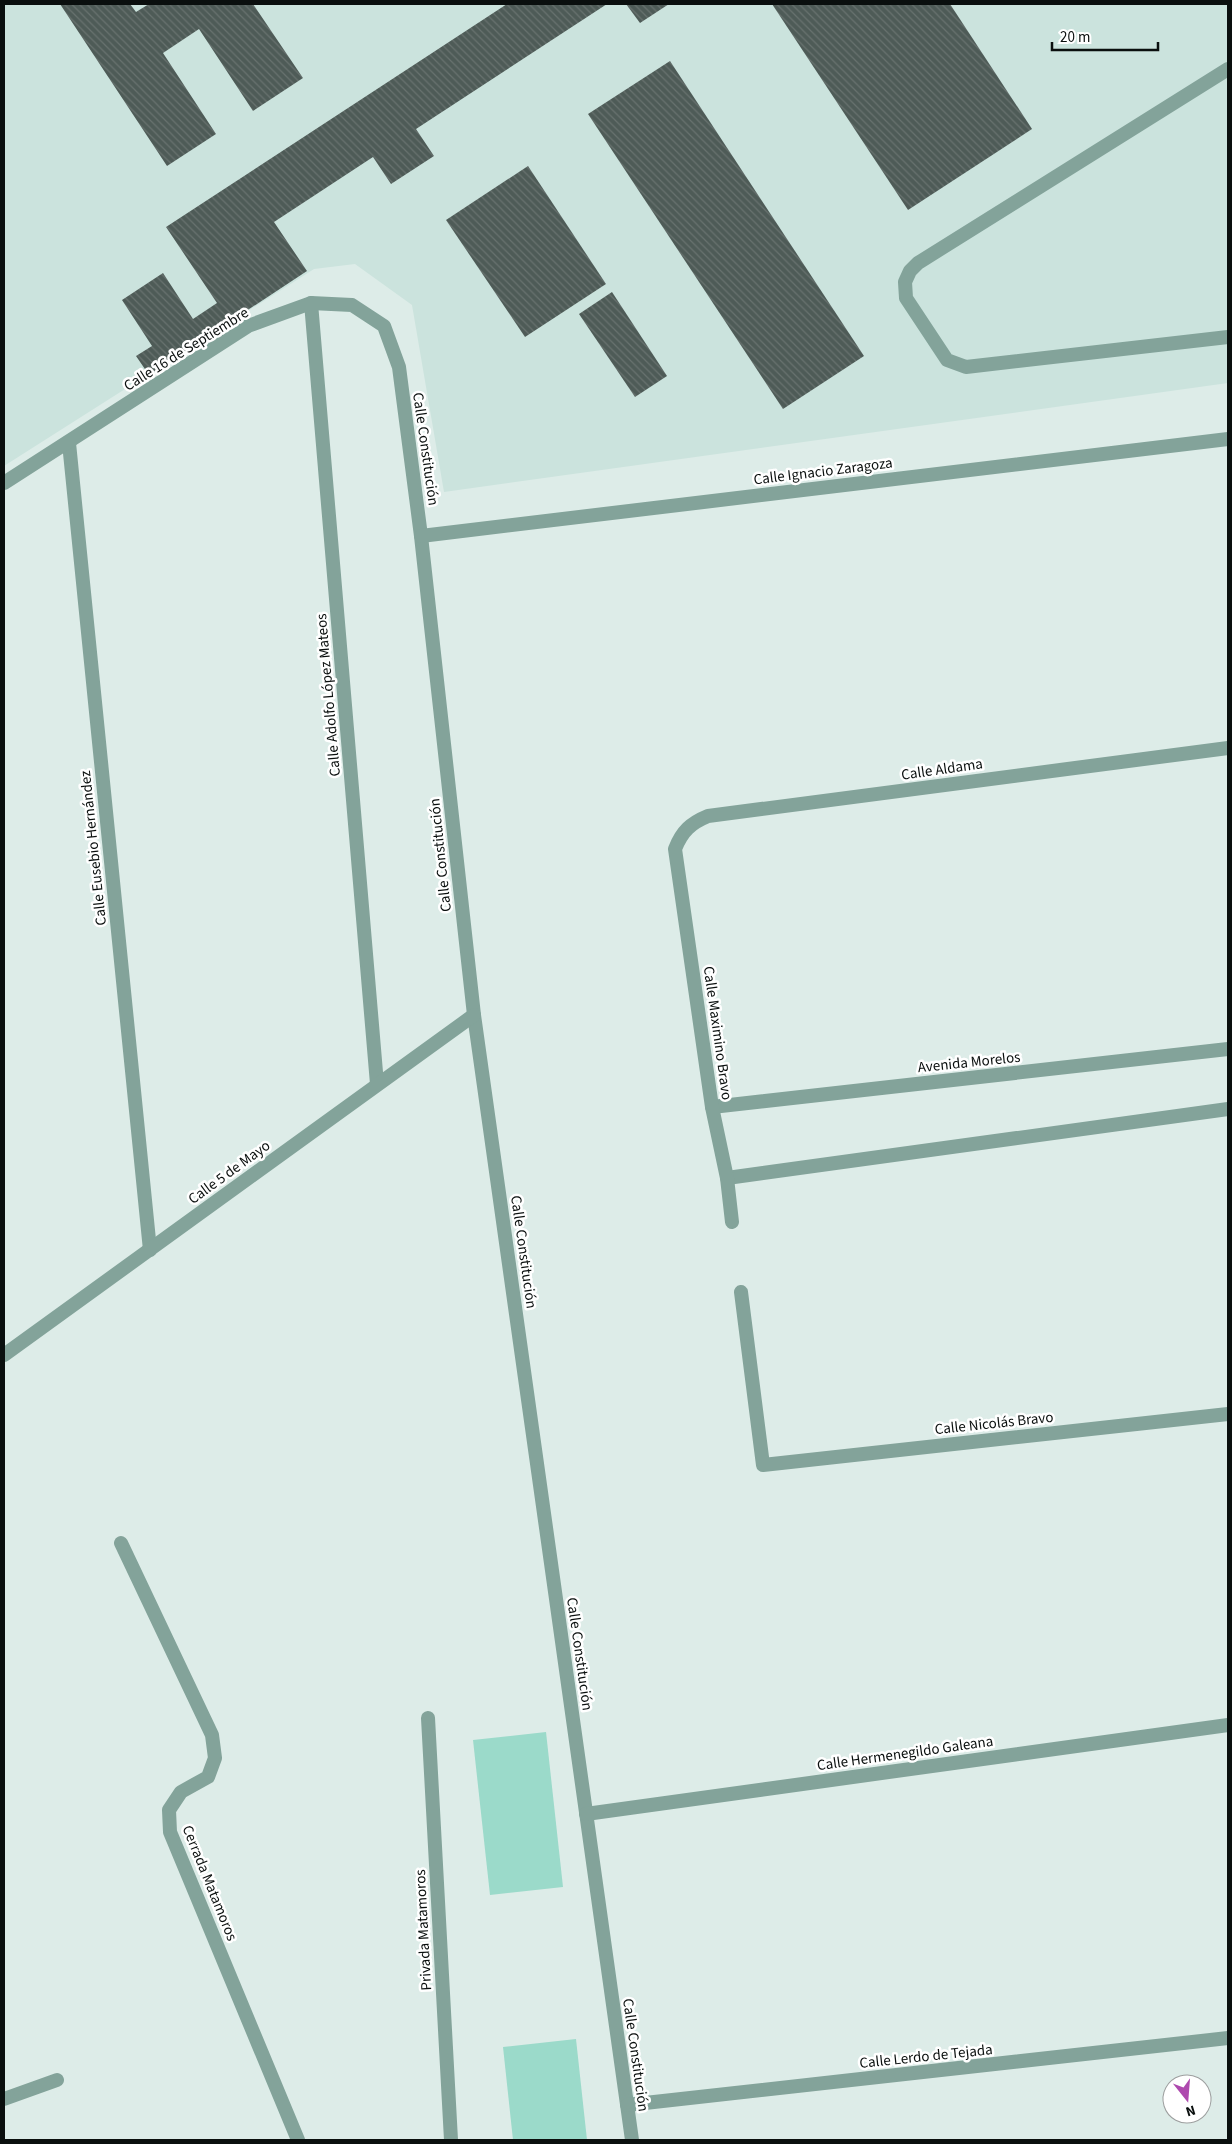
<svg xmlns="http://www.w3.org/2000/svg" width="1232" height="2144" font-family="'Source Sans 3',sans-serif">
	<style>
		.built { fill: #cbe3dd }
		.green { fill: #9bdaca }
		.building { fill: url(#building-back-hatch) }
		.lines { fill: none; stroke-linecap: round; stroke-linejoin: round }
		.service { stroke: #83a39a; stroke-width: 14 }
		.minor { stroke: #83a39a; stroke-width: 14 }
		.labels { text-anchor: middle; stroke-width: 5; stroke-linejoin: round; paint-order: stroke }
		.street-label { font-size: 15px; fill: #0a0f0e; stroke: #fff }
	</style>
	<defs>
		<pattern id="building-back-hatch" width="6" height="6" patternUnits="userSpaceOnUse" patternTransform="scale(1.25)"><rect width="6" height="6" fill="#4e5b57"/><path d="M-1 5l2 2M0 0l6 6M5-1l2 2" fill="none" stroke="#68726f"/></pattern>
	</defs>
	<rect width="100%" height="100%" fill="#ddece8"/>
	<polygon class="built" points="4,4 1228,4 1228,383 444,492 412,305 355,264 314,269 4,466"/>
	<g class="green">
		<polygon points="546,1732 563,1887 490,1895 473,1740"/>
		<polygon points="576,2039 587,2140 513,2140 503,2047"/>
	</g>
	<g class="building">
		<polygon points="60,4 130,4 136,12 149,4 253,4 303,78 253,111 199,29 163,53 216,134 167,166"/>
		<polygon points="507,4 607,4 416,129 434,156 391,184 373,157 274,222 307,271 149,375 136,356 152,346 122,300 163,273 193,319 217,303 166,227"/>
		<polygon points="626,4 669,4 640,23"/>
		<polygon points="772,4 950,4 1032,129 908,210"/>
		<polygon points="670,61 864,356 783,409 588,114"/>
		<polygon points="528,166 606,284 525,337 446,220"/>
		<polygon points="612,292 667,376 635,397 579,314"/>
	</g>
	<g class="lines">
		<polyline class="service" points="1228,69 918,263 910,271 905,282 906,298 947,360 966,367 1228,337"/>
		<g class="minor">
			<polyline points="311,303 377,1084"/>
			<polyline points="69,443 150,1250"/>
			<polyline points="4,483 248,326 311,303 352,305 384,326 399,367 421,536 474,1015 632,2140"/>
			<polyline points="421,536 1228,439"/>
			<polyline points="712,1107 1228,1049"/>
			<polyline points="727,1178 1228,1109"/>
			<path d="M732,1222l-5,-44 -15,-71 -37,-258c7,-18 16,-26 33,-33l520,-68"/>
			<polyline points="741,1292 763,1465 1228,1414"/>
			<polyline points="4,1355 474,1015"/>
			<polyline points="121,1543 212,1735 215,1758 208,1777 181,1792 169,1810 170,1832 298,2140"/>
			<polyline points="428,1718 451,2140"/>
			<polyline points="586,1814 1228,1725"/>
			<polyline points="4,2099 57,2080"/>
			<polyline points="627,2105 1228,2038"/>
		</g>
	</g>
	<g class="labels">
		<g class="street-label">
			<text transform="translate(186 349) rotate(-32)" y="5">Calle 16 de Septiembre</text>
			<text transform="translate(426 449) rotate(82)" y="5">Calle Constitución</text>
			<text transform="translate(823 471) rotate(-7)" y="5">Calle Ignacio Zaragoza</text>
			<text transform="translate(328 695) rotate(-95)" y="5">Calle Adolfo López Mateos</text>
			<text transform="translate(942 769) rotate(-8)" y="5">Calle Aldama</text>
			<text transform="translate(93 848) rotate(-96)" y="5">Calle Eusebio Hernández</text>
			<text transform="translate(440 855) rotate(-96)" y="5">Calle Constitución</text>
			<text transform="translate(718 1033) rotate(82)" y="5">Calle Maximino Bravo</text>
			<text transform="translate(969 1062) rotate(-6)" y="5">Avenida Morelos</text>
			<text transform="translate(229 1172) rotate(-36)" y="5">Calle 5 de Mayo</text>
			<text transform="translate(524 1252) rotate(82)" y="5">Calle Constitución</text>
			<text transform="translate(994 1423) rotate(-6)" y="5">Calle Nicolás Bravo</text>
			<text transform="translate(580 1654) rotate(82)" y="5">Calle Constitución</text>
			<text transform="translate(905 1753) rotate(-8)" y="5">Calle Hermenegildo Galeana</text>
			<text transform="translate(210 1883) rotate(68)" y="5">Cerrada Matamoros</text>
			<text transform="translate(423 1930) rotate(-93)" y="5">Privada Matamoros</text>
			<text transform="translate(636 2055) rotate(82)" y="5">Calle Constitución</text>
			<text transform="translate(926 2056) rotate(-6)" y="5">Calle Lerdo de Tejada</text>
		</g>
	</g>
	<rect width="1232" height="2144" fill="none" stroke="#0a0f0e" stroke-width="10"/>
	<g transform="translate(1187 2099) rotate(163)"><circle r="24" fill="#ffffff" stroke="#9d9f9f"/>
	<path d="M0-4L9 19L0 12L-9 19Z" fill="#ae49ae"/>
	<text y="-8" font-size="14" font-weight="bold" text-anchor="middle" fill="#0a0f0e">N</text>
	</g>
	<path d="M1052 42v8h106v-8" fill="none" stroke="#0a0f0e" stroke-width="2.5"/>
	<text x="1060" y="42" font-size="15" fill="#0a0f0e" stroke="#ffffff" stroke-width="4" paint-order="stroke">20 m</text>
</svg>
